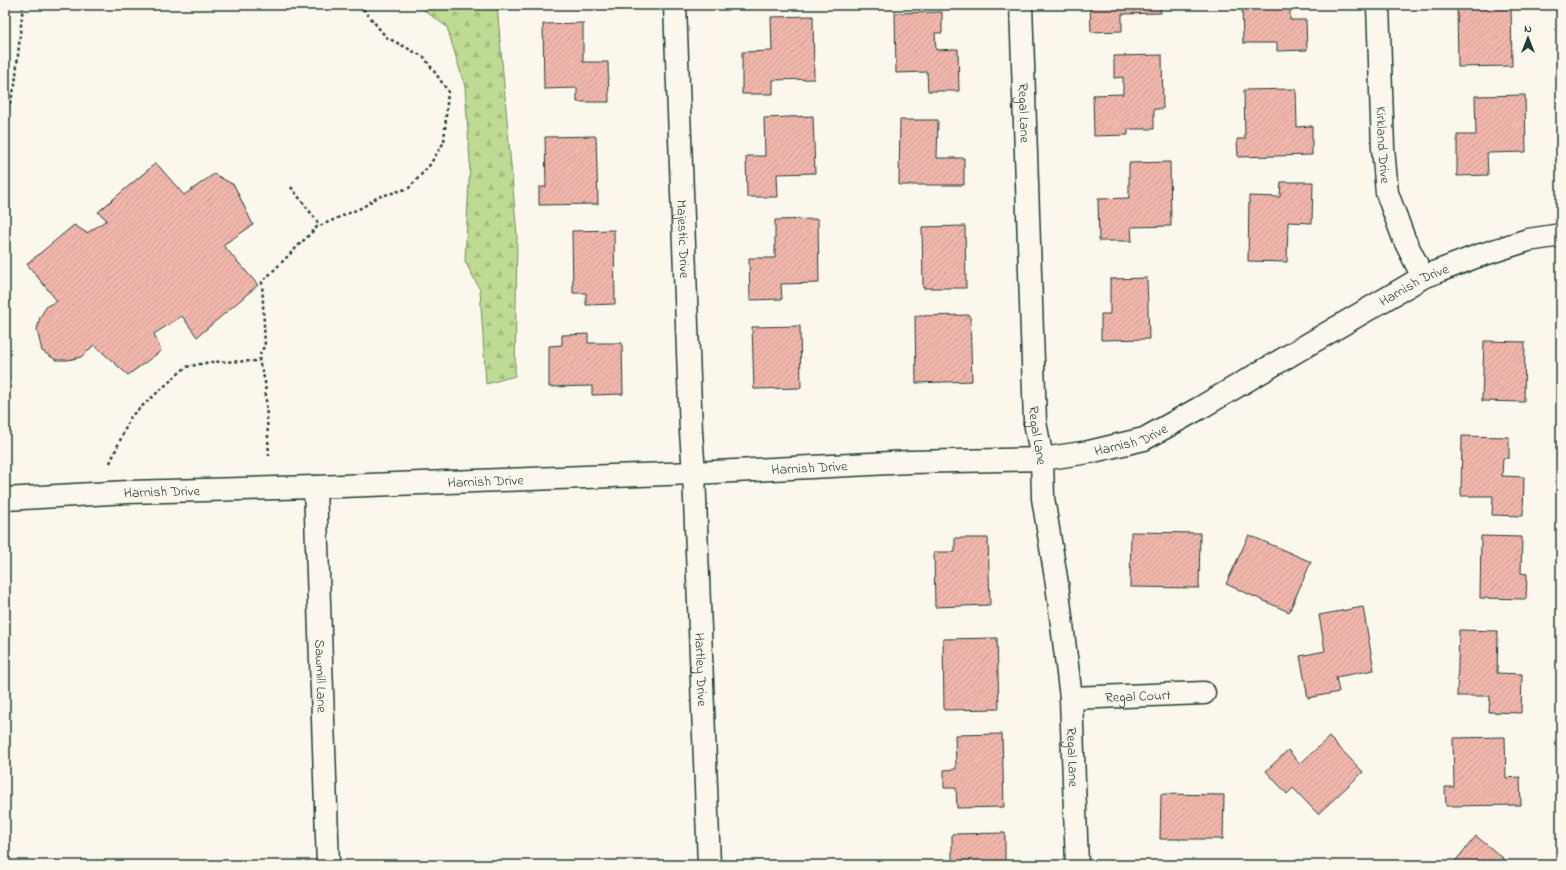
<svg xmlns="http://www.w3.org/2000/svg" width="1566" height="870" font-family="'Indie Flower',sans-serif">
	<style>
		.forest { fill: url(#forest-firs); stroke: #6f8c64 }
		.building { fill: url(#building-hatch); stroke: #1f3d34 }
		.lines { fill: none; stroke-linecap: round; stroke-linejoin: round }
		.minor-casing { stroke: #1f3d34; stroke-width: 25 }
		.tertiary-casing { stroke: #1f3d34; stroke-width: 25 }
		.path { stroke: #1f3d34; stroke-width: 2.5; stroke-dasharray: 3 3; stroke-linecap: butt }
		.minor { stroke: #fbf7ec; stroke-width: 22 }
		.tertiary { stroke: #fbf7ec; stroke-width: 22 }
		.labels { text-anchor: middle; stroke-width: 3; stroke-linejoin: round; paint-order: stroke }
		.street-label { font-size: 14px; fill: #1f3d34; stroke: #fbf7ec }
	</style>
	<defs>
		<pattern id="forest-firs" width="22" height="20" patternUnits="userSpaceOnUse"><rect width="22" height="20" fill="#bfdb93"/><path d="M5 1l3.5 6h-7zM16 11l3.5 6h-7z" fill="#a4bd7f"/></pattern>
		<pattern id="building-hatch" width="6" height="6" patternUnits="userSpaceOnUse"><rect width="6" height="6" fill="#f1b6ac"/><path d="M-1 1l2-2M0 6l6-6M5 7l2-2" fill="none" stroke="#ce9d95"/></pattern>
	</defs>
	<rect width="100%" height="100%" fill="#fbf7ec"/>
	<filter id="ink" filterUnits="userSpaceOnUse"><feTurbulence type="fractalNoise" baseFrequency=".025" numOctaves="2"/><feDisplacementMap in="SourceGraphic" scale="8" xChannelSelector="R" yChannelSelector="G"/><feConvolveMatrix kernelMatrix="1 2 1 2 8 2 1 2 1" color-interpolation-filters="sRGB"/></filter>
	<g filter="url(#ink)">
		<polygon class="forest" points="417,5 497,5 517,235 515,376 486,384 480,290 465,261 470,162 465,87 447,27"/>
		<g class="building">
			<polygon points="1090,5 1160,5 1161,13 1122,14 1122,31 1091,32"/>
			<polygon points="1242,5 1290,5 1290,20 1306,20 1307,50 1277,51 1277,43 1243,43"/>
			<polygon points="1457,5 1511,5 1512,66 1458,67"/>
			<polygon points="942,12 942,33 935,33 936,50 958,49 959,91 928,91 927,72 896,73 895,13"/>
			<polygon points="813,16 814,79 773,80 773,94 742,94 742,52 772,51 771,17"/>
			<polygon points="583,23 583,62 608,62 609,102 577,102 577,88 544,89 543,24"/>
			<polygon points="1162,55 1163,109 1154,109 1154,129 1128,129 1128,135 1094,136 1093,95 1123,94 1123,77 1114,78 1114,56"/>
			<polygon points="1296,89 1297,127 1312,126 1312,155 1238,157 1237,139 1245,139 1244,90"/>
			<polygon points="1525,95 1526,152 1487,153 1488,175 1457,176 1457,135 1476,135 1475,96"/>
			<polygon points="813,116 815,173 777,174 778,197 747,197 746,156 765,156 764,118"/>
			<polygon points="900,120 938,120 937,158 964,158 964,185 899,185"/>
			<polygon points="596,136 598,204 539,205 539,187 546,187 545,137"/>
			<polygon points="1170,162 1171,226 1131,227 1132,241 1099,241 1098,199 1129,198 1129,163"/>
			<polygon points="156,163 184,195 214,174 234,185 253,225 223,245 258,285 197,337 182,316 154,334 161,351 128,375 94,345 81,357 68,360 56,360 42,351 37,330 40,317 47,306 57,301 27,264 74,225 87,233 107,220 98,212"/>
			<polygon points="1281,182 1313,182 1312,223 1288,222 1287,262 1248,261 1249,196 1280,197"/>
			<polygon points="818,219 819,283 781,284 782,299 750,300 749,258 775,258 775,220"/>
			<polygon points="965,226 966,288 923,288 922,227"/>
			<polygon points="614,230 615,304 586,305 586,293 573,293 572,231"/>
			<polygon points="1147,278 1149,339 1101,340 1101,314 1110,314 1110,279"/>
			<polygon points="970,315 972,381 916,383 915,316"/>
			<polygon points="800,326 801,388 754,389 752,327"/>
			<polygon points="588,334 588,343 622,343 623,394 592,395 592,386 549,387 549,346 562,345 562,335"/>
			<polygon points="1484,341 1525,342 1524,402 1482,401"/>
			<polygon points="1462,436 1509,437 1509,458 1503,458 1502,476 1524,477 1523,516 1492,515 1493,496 1461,496"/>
			<polygon points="1131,532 1200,533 1199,588 1130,587"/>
			<polygon points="1249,535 1311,562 1289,612 1226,584"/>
			<polygon points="1481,536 1522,537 1521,573 1527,574 1526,599 1480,598"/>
			<polygon points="955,538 988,538 990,605 935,607 934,552 955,552"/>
			<polygon points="1363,607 1374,670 1336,677 1339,692 1308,698 1300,656 1325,651 1319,615"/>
			<polygon points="1459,630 1498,631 1497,673 1522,674 1521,713 1489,712 1490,696 1457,696"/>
			<polygon points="997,638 999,709 944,710 943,639"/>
			<polygon points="1002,734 1004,807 957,808 956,788 944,788 944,770 956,769 955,735"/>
			<polygon points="1329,737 1363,772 1318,814 1293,788 1287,794 1266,771 1288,750 1300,764"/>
			<polygon points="1505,737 1506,778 1520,777 1521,805 1446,806 1445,787 1454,787 1453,738"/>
			<polygon points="1161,794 1224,795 1223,839 1160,839"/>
			<polygon points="1005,833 1005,865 952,865 952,834"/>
			<polygon points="1476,836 1509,863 1507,865 1452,865"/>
		</g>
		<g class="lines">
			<g class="minor-casing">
				<g id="minor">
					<path id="s1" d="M675,5l16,427 3,41 15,392"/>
					<path id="s2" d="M1021,5l14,417 7,37 1,39 14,86 14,114 6,167"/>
					<path id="s3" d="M1378,5l5,143 4,45 17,46 19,38"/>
					<path id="s4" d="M315,487l13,378"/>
					<path id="s5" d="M1071,698l133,-5"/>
				</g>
			</g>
			<g class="tertiary-casing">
				<g id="tertiary">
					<path id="s6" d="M5,499l123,-7 187,-5 379,-14 216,-11 132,-3 47,-7 55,-13 54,-30 225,-132 52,-20 53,-17 33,-5"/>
				</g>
			</g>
			<g class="path">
				<polyline points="5,121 15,85 23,5"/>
				<polyline points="291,187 317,221 317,227"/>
				<polyline points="269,456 265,381 259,361 261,351 265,346 262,282 317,227 363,207 378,197 409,188 429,166 444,142 448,91 424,57 386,37 360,5"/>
				<polyline points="110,463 131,416 186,367 210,362 259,361"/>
			</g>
			<use href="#minor" class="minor"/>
			<use href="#tertiary" class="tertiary"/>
		</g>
	</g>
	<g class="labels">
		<g class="street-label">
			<text dy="5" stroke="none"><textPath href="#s2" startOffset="108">Regal Lane</textPath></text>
			<text dy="5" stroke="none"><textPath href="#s3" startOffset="140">Kirkland Drive</textPath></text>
			<text dy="5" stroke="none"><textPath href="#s1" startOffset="234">Majestic Drive</textPath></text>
			<text dy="5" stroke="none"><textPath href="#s6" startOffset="1453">Harnish Drive</textPath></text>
			<text dy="5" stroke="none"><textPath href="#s2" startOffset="431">Regal Lane</textPath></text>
			<text dy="5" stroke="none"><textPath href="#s6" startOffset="1129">Harnish Drive</textPath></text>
			<text dy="5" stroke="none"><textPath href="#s6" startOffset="805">Harnish Drive</textPath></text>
			<text dy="5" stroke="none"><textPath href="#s6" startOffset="481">Harnish Drive</textPath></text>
			<text dy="5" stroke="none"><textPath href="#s6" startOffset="157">Harnish Drive</textPath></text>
			<text dy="5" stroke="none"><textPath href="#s1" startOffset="665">Hartley Drive</textPath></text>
			<text dy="5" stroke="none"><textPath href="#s4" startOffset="189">Sawmill Lane</textPath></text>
			<text dy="5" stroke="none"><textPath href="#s5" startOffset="67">Regal Court</textPath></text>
			<text dy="5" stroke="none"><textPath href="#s2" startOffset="755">Regal Lane</textPath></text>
		</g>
	</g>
	<rect width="1566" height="870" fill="none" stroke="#fbf7ec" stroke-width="20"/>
	<rect x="10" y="10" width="1546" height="850" fill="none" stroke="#1f3d34" stroke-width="1.5" filter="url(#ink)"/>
	<g transform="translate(1528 38)" stroke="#fbf7ec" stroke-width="3" paint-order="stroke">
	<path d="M0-3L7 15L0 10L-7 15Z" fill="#1f3d34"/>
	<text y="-6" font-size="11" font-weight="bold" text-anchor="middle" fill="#1f3d34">N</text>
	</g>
</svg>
